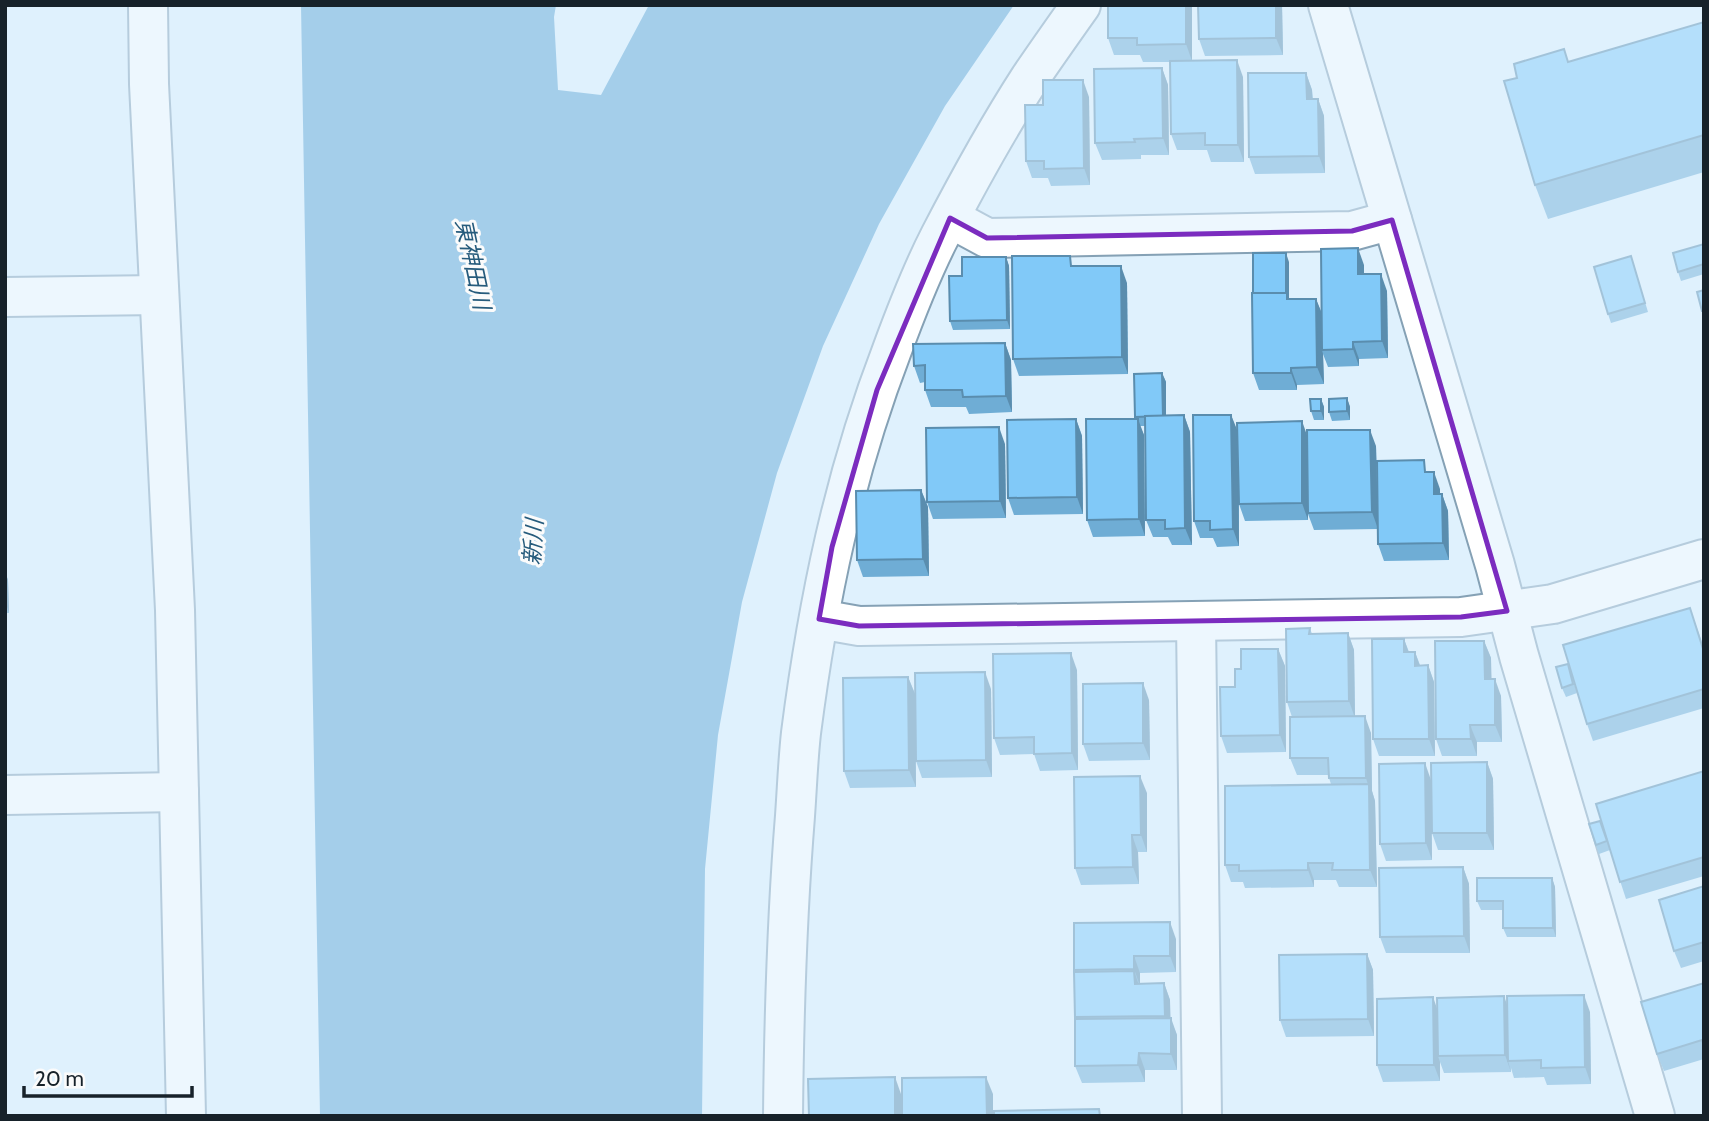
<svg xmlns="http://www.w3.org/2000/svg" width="1709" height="1121" font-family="Cabin,'Noto Sans JP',sans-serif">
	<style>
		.water { fill: #5ea5d3 }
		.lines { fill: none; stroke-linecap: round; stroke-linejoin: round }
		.minor-casing { stroke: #85a1b5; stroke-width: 42 }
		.minor { stroke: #fff; stroke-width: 38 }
		.wall { fill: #6fadd5 }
		.shaded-wall { fill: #5a8dae }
		.building { fill: #81c9f8; stroke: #5a8dae; stroke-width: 2 }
		.marked { fill: none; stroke: #7b2cbf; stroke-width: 5; stroke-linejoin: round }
		.labels { text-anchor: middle; stroke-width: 6; stroke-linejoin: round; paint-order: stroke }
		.water-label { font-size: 23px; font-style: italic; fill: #265b7c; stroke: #fbfbfb }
	</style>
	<rect width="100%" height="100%" fill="#dff1fd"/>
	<polygon class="water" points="301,5 556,5 554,17 558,90 601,95 649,5 1014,5 945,106 879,224 823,346 777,473 742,602 718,735 705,869 702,1116 320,1116"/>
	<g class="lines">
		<g class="minor-casing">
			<g id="minor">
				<polyline points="148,5 149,84 175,610 186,1116"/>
				<polyline points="1328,5 1495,565 1519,656 1655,1116"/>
				<polyline points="950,218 987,238 1352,231 1392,220"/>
				<polyline points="5,297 159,295"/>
				<polyline points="819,619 859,626 1461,617 1553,604 1704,559"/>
				<polyline points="1196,621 1202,1116"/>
				<polyline points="5,795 179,792"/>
				<path d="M783,1116c1,-100 4,-201 12,-300 2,-28 3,-56 6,-83 17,-132 43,-258 91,-383 14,-38 29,-77 48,-114 28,-54 57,-107 90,-158 17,-25 34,-49 51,-73"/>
			</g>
		</g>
		<use href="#minor" class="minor"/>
	</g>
	<g class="wall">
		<polygon points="1192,5 1192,61 1243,77 1244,162 1211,162 1207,150 1177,150 1171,134 1170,62 1143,62 1140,55 1114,55 1108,38"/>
		<polygon points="1282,5 1283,55 1205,56 1199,39"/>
		<polygon points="1704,22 1704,172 1548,219 1535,185 1517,78"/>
		<polygon points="1162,68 1168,85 1169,155 1141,155 1141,159 1102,160 1095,143"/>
		<polygon points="1306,73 1312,90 1313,99 1318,99 1324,116 1325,173 1255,174 1249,157"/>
		<polygon points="1089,97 1090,185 1051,186 1048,178 1032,178 1026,161 1043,105"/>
		<polygon points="1704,244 1704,274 1681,281 1678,272"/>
		<polygon points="1006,257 1009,266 1010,329 953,330 950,321 962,276"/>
		<polygon points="1289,262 1289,299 1316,299 1321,312 1364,265 1364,274 1387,291 1388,358 1359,359 1359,366 1328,367 1323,354 1324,384 1297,385 1297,390 1259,390 1253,373 1253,293"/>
		<polygon points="1634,265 1648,312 1611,323 1608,314"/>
		<polygon points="1074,266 1127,283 1128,374 1019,376 1013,359"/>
		<polygon points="1005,343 1011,360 1012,412 969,414 966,407 931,407 925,390 925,382 920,383 914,366"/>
		<polygon points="1162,373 1166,382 1166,416 1184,415 1190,432 1192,545 1172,545 1168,537 1153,537 1146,520 1145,426 1140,426 1144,435 1145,536 1093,537 1087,520 1136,419 1135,417"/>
		<polygon points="1347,398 1350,407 1350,420 1332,421 1329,412"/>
		<polygon points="1321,399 1324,407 1324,420 1314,420 1311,411"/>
		<polygon points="1231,415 1237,431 1307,436 1376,446 1378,529 1314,530 1308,514 1308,520 1245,521 1239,504 1239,546 1217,547 1213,538 1200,538 1194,521"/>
		<polygon points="1076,419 1082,436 1083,514 1014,515 1008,498"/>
		<polygon points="1005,444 1006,518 933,519 927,502"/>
		<polygon points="1440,489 1440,494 1442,494 1448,511 1449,560 1384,561 1378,544"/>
		<polygon points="921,490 928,507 929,576 863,577 857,560"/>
		<polygon points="5,572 8,580 9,613 5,613"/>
		<polygon points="1690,608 1704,648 1704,708 1593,741 1587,724"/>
		<polygon points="1310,628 1312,634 1348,633 1354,650 1355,716 1371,733 1372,791 1375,801 1377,887 1339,887 1336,880 1314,880 1314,887 1245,888 1243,882 1231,882 1225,865 1331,784 1328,775 1297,775 1290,758 1292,717 1287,702"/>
		<polygon points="1404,639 1409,652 1415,652 1420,665 1428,665 1434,682 1435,756 1379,756 1373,739"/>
		<polygon points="1484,641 1491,658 1491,679 1501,696 1502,742 1477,742 1477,756 1442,756 1436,739"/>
		<polygon points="1278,649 1285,666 1286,752 1227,753 1221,736 1241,669"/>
		<polygon points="1077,670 1078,770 1040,771 1034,754 1000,755 994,738"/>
		<polygon points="1571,673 1577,693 1566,697 1562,688"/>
		<polygon points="908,677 915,694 916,787 850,788 844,771"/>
		<polygon points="991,689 992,777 922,778 916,761"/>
		<polygon points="1149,700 1150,760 1089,761 1083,744"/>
		<polygon points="1487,762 1493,779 1494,850 1438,850 1432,833"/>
		<polygon points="1704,771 1704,876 1626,899 1610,850 1599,854 1589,824 1600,821"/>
		<polygon points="1431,780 1432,860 1386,861 1380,844"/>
		<polygon points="1147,793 1147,852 1138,852 1139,884 1081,885 1075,868"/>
		<polygon points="1463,867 1469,884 1470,953 1386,953 1380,937"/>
		<polygon points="1552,878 1555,887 1556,937 1507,937 1503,928 1503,910 1481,910 1477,901"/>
		<polygon points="1704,886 1704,961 1681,968 1674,951"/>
		<polygon points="1176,939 1176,972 1140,973 1140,984 1164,983 1170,1000 1170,1018 1177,1035 1177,1070 1145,1070 1145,1082 1082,1083 1075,1066 1074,970"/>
		<polygon points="1367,954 1373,970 1374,1036 1286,1037 1280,1020"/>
		<polygon points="1704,983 1704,1059 1664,1071 1657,1054"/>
		<polygon points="1507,1006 1590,1012 1591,1084 1547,1085 1544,1077 1514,1078 1511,1068 1511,1072 1444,1073 1440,1062 1440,1081 1383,1082 1377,1065 1437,1009"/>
	</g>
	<g class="shaded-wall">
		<polygon points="1186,5 1192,5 1192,61 1186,44"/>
		<polygon points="1276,5 1282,5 1283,55 1276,38"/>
		<polygon points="1237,60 1243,77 1244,162 1238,145"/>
		<polygon points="1162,68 1168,85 1169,155 1163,138"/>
		<polygon points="1306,73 1312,90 1313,116 1307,99"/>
		<polygon points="1083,80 1089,97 1090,185 1084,168"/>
		<polygon points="1318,99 1324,116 1325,173 1319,156"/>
		<polygon points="1358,248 1364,265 1364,291 1358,274"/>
		<polygon points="1286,253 1289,262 1289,298 1293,309 1287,299 1286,293"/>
		<polygon points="1006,257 1009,266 1010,329 1007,320"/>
		<polygon points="1121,266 1127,283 1128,374 1122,357"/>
		<polygon points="1381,274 1387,291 1388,358 1382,341"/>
		<polygon points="1316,299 1323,316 1322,350 1323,354 1324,384 1317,367"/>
		<polygon points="1353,342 1359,359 1359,366 1353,349"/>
		<polygon points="1005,343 1011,360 1012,412 1006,396"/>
		<polygon points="1291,368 1297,385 1297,390 1291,373"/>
		<polygon points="1162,373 1166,382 1166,425 1163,416"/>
		<polygon points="1347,398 1350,407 1350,420 1347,411"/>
		<polygon points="1321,399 1324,407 1324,420 1321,411"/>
		<polygon points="1184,415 1190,432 1192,545 1185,528"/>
		<polygon points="1231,415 1238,432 1239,546 1233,529"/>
		<polygon points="1076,419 1082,436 1083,514 1077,497"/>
		<polygon points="1138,419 1144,435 1145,536 1139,519"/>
		<polygon points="1302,421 1308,438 1308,520 1302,503"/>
		<polygon points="999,427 1005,444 1006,518 1000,501"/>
		<polygon points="1370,430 1376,446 1378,529 1372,512"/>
		<polygon points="1434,472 1440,489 1440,511 1434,494"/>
		<polygon points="921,490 928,507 929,576 923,559"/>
		<polygon points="1442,494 1448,511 1449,560 1443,543"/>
		<polygon points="5,572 8,580 9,613 6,604"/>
		<polygon points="1348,633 1354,650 1355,718 1349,701"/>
		<polygon points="1404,639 1410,656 1404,652"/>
		<polygon points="1484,641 1491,658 1492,696 1485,679"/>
		<polygon points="1278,649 1285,666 1286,752 1280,735"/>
		<polygon points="1415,652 1421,669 1415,666"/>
		<polygon points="1071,653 1077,670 1078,770 1072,753"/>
		<polygon points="1428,665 1434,682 1435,756 1429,739"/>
		<polygon points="985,672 991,689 992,777 986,760"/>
		<polygon points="908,677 915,694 916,787 909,770"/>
		<polygon points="1495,679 1501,696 1502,742 1495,725"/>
		<polygon points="1143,683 1149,700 1150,760 1143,743"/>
		<polygon points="1365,716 1371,733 1372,791 1375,801 1377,887 1370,870 1369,788 1366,778"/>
		<polygon points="1470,725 1477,742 1477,756 1471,739"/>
		<polygon points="1487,762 1493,779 1494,850 1487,833"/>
		<polygon points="1425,763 1431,780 1432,860 1426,843"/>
		<polygon points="1140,776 1147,793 1147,852 1141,835"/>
		<polygon points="1132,835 1138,852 1139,884 1133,867"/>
		<polygon points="1308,863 1314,880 1314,887 1308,870"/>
		<polygon points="1463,867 1469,884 1470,953 1464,936"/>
		<polygon points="1552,878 1555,887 1556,937 1553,928"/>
		<polygon points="1170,922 1176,939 1176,972 1170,956"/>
		<polygon points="1367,954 1373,970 1374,1036 1368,1019"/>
		<polygon points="1134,956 1140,973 1140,986 1134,969"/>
		<polygon points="1134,971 1140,988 1135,984"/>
		<polygon points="1164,983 1170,1000 1171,1033 1165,1016"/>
		<polygon points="1584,995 1590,1012 1591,1084 1585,1067"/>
		<polygon points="1504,996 1510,1013 1508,1061 1511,1072 1505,1055"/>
		<polygon points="1433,997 1439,1014 1438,1056 1440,1062 1440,1081 1434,1065"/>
		<polygon points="1171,1018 1177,1035 1177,1070 1171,1054"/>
		<polygon points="1139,1053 1145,1070 1145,1082 1138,1065"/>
		<polygon points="895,1077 901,1094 901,1116 895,1116"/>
		<polygon points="986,1077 993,1094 993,1116 987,1116"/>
	</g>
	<g class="building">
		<polygon points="1108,5 1186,5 1186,44 1137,45 1137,38 1108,38"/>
		<polygon points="1198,5 1276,5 1276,38 1199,39"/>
		<polygon points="1704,22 1704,135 1535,185 1504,81 1517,78 1514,64 1564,49 1568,62"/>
		<polygon points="1237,60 1238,145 1205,145 1205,133 1171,134 1170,61"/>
		<polygon points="1162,68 1163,138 1134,139 1135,142 1095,143 1094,69"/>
		<polygon points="1248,73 1306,73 1307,99 1318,99 1319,156 1249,157"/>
		<polygon points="1043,80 1083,80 1084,168 1044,169 1044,161 1026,161 1025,105 1043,105"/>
		<polygon points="1704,244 1704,264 1678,272 1673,253"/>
		<polygon points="1358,248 1358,274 1381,274 1382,341 1353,342 1353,349 1322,350 1321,249"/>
		<rect x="1253" y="253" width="33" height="40"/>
		<polygon points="1012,256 1070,256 1071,266 1121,266 1122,357 1013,359"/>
		<polygon points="1631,256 1645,303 1608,314 1594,267"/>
		<polygon points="962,257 1006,257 1007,320 950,321 949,276 962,276"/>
		<polygon points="1704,290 1704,311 1702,311 1697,292"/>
		<polygon points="1252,293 1287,293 1287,299 1316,299 1317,367 1291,368 1291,373 1253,373"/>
		<polygon points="1005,343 1006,396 963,397 962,390 925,390 925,365 914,366 913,344"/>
		<polygon points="1162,373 1163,416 1135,417 1134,374"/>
		<polygon points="1347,398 1347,411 1329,412 1329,399"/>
		<polygon points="1310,399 1321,399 1321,411 1311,411"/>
		<polygon points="1184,415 1185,528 1165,529 1165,520 1146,520 1145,416"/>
		<polygon points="1193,415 1231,415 1233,529 1210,530 1210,521 1194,521"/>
		<polygon points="1076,419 1077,497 1008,498 1007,420"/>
		<polygon points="1086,419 1138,419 1139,519 1087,520"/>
		<polygon points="1302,421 1302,503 1239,504 1237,423"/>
		<polygon points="999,427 1000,501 927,502 926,428"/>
		<polygon points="1307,430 1370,430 1372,512 1308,513"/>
		<polygon points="1424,460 1425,472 1434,472 1434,494 1442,494 1443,543 1378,544 1377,461"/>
		<polygon points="921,490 923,559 857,560 856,491"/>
		<polygon points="1690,608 1704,652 1704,689 1587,724 1563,645"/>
		<polygon points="1310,628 1309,634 1348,633 1349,701 1287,702 1286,629"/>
		<polygon points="1372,639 1404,639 1404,652 1415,652 1415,666 1428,665 1429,739 1373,739"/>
		<polygon points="1435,641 1484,641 1485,679 1495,679 1495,725 1470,725 1471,739 1436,739"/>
		<polygon points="1241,649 1278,649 1280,735 1221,736 1220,687 1235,687 1235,669 1241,669"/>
		<polygon points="1071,653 1072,753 1034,754 1034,737 994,738 993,654"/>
		<polygon points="1568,664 1573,684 1562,688 1556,667"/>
		<polygon points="985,672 986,760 916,761 915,673"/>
		<polygon points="908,677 909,770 844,771 843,678"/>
		<polygon points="1143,683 1143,743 1083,744 1083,684"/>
		<polygon points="1365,716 1366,778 1329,778 1328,758 1290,758 1290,717"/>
		<polygon points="1487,762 1487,833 1432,833 1431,763"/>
		<polygon points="1425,763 1426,843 1380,844 1379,764"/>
		<polygon points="1704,771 1704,857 1620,882 1596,804"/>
		<polygon points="1140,776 1141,835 1132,835 1133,867 1075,868 1074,777"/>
		<polygon points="1369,784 1370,870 1332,870 1333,863 1308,863 1308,870 1239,871 1239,865 1225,865 1225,786"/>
		<polygon points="1600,821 1607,841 1596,845 1589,824"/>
		<polygon points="1463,867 1464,936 1380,937 1379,868"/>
		<polygon points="1477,878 1552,878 1553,928 1503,928 1503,901 1477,901"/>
		<polygon points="1704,886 1704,942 1674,951 1659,900"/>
		<polygon points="1170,922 1170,956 1134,956 1134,969 1074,970 1074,923"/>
		<polygon points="1367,954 1368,1019 1280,1020 1279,955"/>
		<polygon points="1134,971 1135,984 1164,983 1165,1016 1075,1017 1074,972"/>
		<polygon points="1704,983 1704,1046 1702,1040 1657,1054 1641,1002"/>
		<polygon points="1584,995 1585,1067 1541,1068 1541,1060 1508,1061 1507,996"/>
		<polygon points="1504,996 1505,1055 1438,1056 1437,998"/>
		<polygon points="1433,997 1434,1065 1377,1065 1377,999"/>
		<polygon points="1171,1018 1171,1054 1139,1053 1138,1065 1075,1066 1075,1019"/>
		<polygon points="895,1077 895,1116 809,1116 808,1079"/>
		<polygon points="986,1077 987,1116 902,1116 902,1078"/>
		<polygon points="1099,1109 1100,1116 994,1116 994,1111"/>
	</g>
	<path d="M0 0H1709V1121H0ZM950,218l37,20 365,-7 40,-11 115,391 -46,6 -602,9 -40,-7 13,-72 45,-157z" fill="#dff1fd" fill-opacity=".55" fill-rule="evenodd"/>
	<path class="marked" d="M950,218l37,20 365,-7 40,-11 115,391 -46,6 -602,9 -40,-7 13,-72 45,-157z"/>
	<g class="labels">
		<g class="water-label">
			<text transform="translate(473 264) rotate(78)" y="8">東神田川</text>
			<text transform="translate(533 542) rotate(-86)" y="8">新川</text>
		</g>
	</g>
	<rect width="1709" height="1121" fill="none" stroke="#17222a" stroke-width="14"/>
	<path d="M24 1086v10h168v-10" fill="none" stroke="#17222a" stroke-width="3.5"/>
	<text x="35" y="1086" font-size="21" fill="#17222a" stroke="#fbfbfb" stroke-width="5" paint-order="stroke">20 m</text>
</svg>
